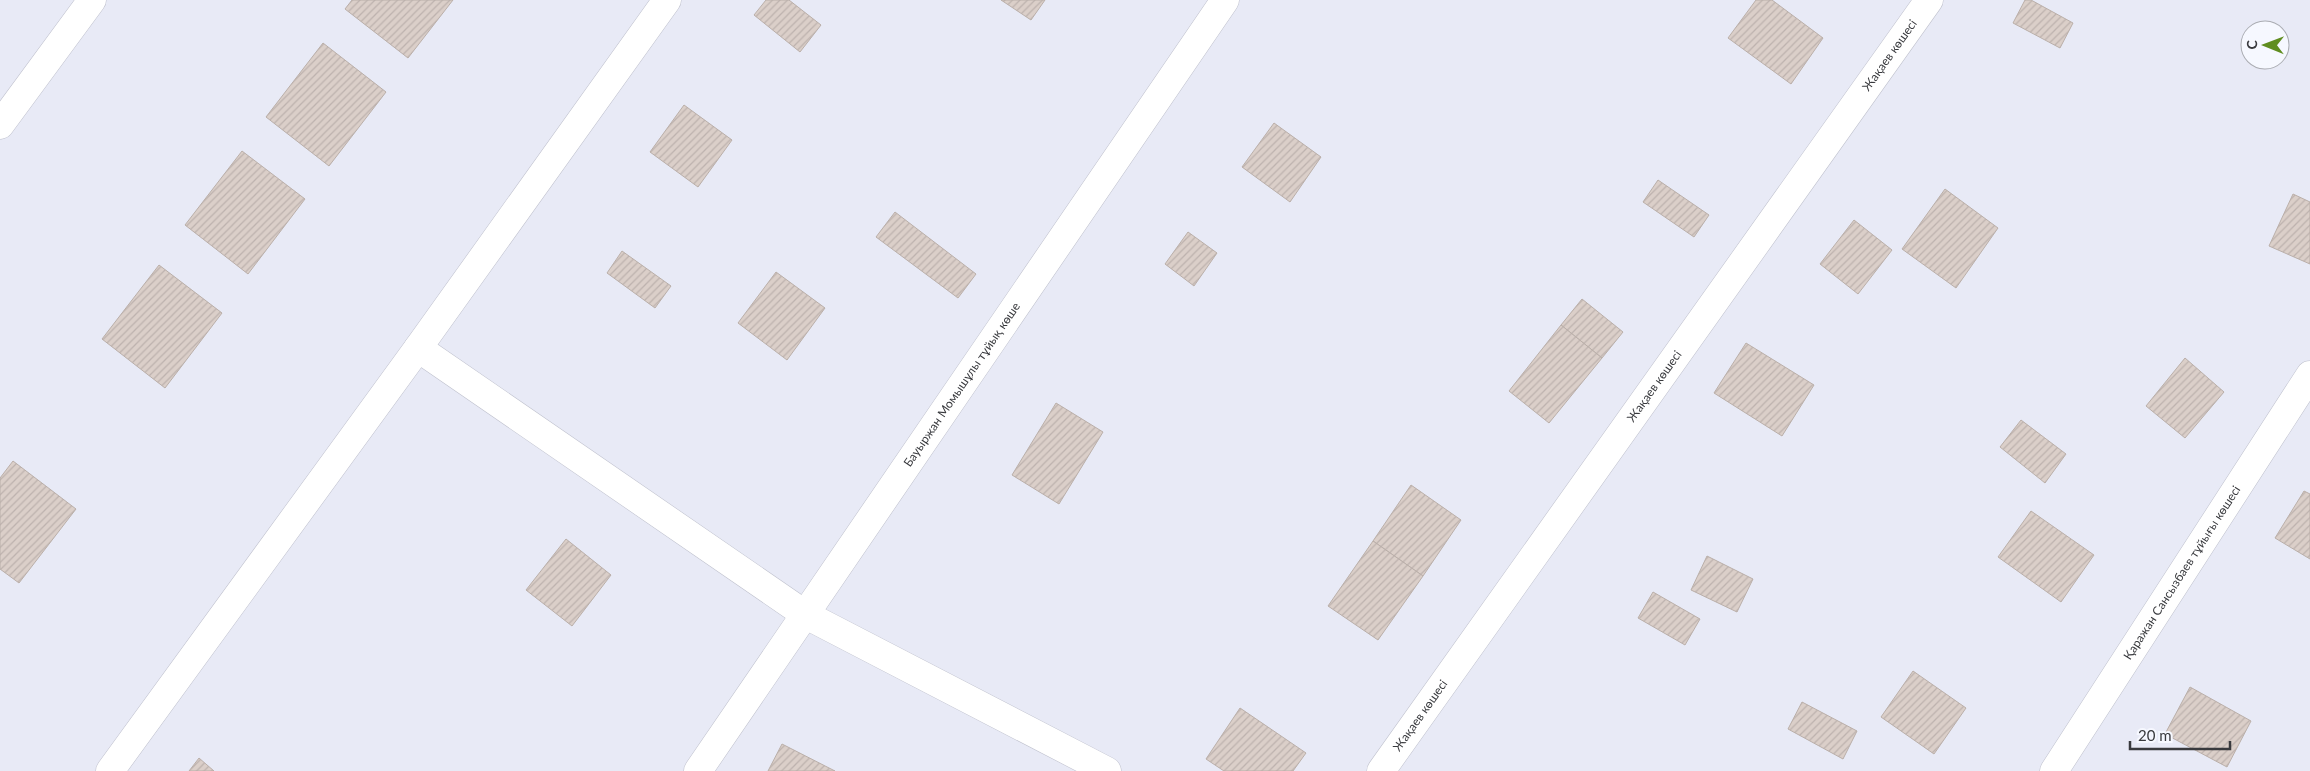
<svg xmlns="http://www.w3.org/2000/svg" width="2310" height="771" font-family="Lato,sans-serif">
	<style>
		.building { fill: url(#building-hatch); stroke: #baafa9 }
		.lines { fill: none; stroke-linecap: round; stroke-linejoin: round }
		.minor-casing { stroke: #bfc1cd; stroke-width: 29 }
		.minor { stroke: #fff; stroke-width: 28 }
		.labels { text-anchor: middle; stroke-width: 4.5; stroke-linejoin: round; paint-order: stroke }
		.street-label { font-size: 12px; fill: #393a3e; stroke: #f6f8ff }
	</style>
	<defs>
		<pattern id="building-hatch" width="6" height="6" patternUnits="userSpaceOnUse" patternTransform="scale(1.25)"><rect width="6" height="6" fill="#dbcfc9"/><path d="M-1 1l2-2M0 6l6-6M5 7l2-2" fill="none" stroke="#bdb2ae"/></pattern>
	</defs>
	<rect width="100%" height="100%" fill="#e8eaf6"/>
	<g class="building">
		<polygon points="352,0 453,0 408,58 345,9"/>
		<polygon points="766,0 789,0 821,25 800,52 754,15"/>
		<polygon points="1001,0 1045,0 1031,20"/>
		<polygon points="1756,0 1772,0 1823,38 1791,84 1728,38"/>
		<polygon points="2025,0 2031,0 2073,23 2060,48 2013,23"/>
		<polygon points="323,43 386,92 329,166 266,117"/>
		<polygon points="684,105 732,140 698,187 650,152"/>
		<polygon points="1274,123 1321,157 1290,202 1242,167"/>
		<polygon points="242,151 305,199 248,274 185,225"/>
		<polygon points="1658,180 1709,215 1694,237 1643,202"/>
		<polygon points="1945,189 1998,228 1956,288 1902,249"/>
		<polygon points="2293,194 2310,202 2310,264 2269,246"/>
		<polygon points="895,212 976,274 958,298 876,237"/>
		<polygon points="1854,220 1892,250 1858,294 1820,264"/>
		<polygon points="1188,232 1217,253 1194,286 1165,264"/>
		<polygon points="622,251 671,286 655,308 607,273"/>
		<polygon points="159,265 222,313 165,388 102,339"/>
		<polygon points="776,272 825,308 787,360 738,323"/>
		<polygon points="1582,299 1623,332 1602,358 1561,325"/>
		<polygon points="1561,325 1602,358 1549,423 1509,391"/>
		<polygon points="1746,343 1814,385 1782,436 1714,393"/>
		<polygon points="2185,358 2224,392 2185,438 2146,406"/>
		<polygon points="1056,403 1103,432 1059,504 1012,475"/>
		<polygon points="2021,420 2066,454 2045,483 2000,447"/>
		<polygon points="13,461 76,509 19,583 0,569 0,478"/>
		<polygon points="1411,485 1461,520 1423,576 1373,541"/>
		<polygon points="2304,491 2310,494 2310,559 2275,538"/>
		<polygon points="2031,511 2094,555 2061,602 1998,557"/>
		<polygon points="566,539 611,575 572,626 526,590"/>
		<polygon points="1373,541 1423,576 1378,640 1328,606"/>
		<polygon points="1707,556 1753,579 1737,612 1691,590"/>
		<polygon points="1653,592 1700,619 1685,645 1638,618"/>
		<polygon points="1913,671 1966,708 1934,754 1881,717"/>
		<polygon points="2190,687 2251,721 2227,767 2165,734"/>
		<polygon points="1802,702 1857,731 1843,759 1788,729"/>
		<polygon points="1240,708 1306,753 1293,771 1224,771 1206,759"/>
		<polygon points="782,744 835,771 768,771"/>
		<polygon points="199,758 214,771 189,771"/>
	</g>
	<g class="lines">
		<g class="minor-casing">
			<g id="minor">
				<polyline points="0,125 92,0"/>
				<polyline points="418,348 806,615 1107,771"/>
				<polyline points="110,771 418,348 667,0"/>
				<path id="s1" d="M698,771l527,-771"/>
				<path id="s2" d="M1381,771l548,-771"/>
				<path id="s3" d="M2054,771l256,-396"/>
			</g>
		</g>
		<use href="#minor" class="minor"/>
	</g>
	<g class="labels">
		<g class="street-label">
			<text dy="4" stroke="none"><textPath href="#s2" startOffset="878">Жақаев көшесі</textPath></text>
			<text dy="4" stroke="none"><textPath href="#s1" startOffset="468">Бауыржан Момышұлы тұйық көше</textPath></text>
			<text dy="4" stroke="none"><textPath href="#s2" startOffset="472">Жақаев көшесі</textPath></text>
			<text dy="4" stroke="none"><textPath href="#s3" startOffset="236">Қаражан Сансызбаев тұйығы көшесі</textPath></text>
			<text dy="4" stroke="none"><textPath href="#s2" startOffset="68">Жақаев көшесі</textPath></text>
		</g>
	</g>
	<g transform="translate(2265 45) rotate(271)"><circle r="24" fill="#f6f8ff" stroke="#aaacb2"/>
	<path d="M0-4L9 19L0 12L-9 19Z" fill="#5f8d1f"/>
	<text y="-8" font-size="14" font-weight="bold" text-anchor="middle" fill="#393a3e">С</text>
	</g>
	<path d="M2130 741v8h100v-8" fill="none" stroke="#393a3e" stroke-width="2.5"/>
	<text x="2138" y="741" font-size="15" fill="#393a3e" stroke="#f6f8ff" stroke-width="4" paint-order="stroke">20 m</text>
</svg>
